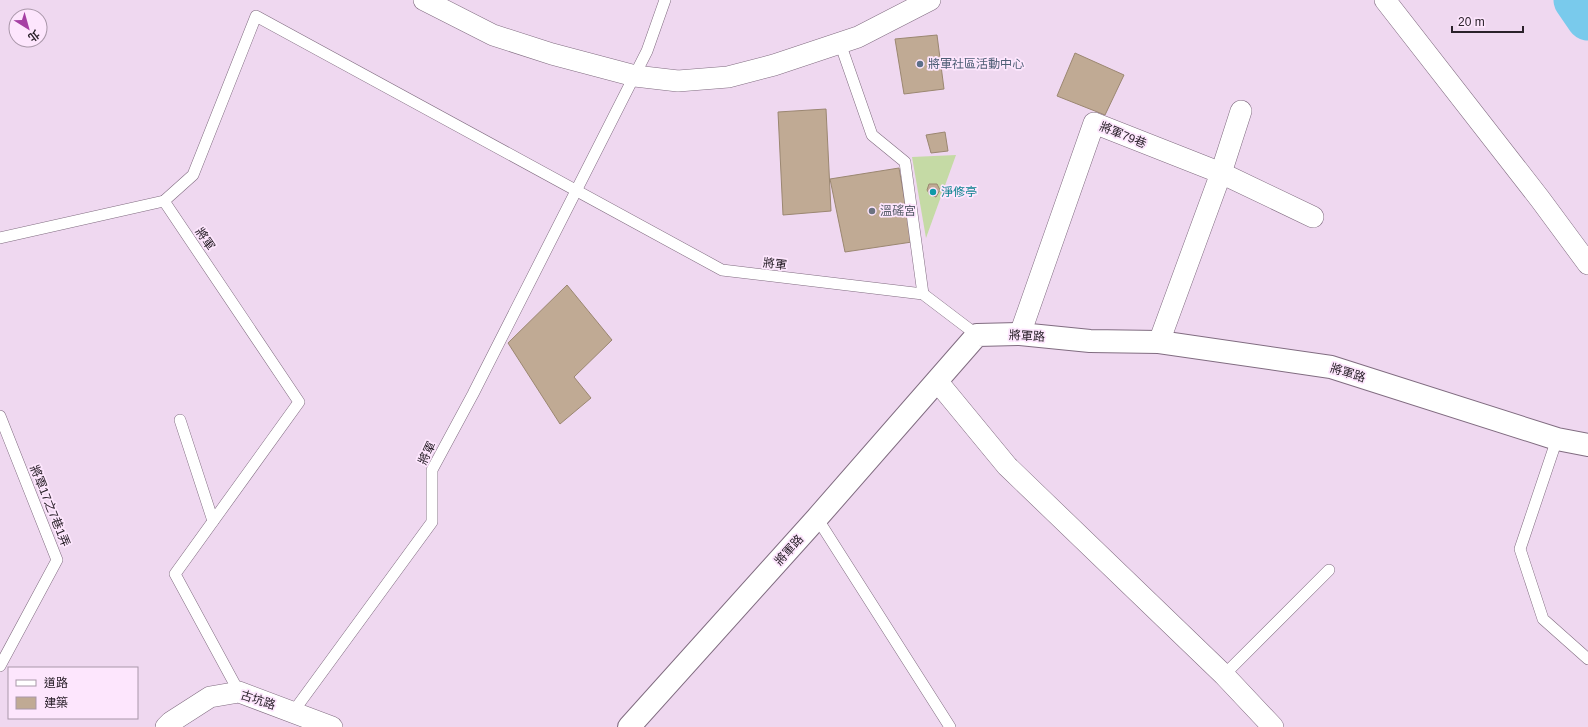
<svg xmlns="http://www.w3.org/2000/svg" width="1588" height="727" font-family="Helvetica,'Noto Sans TC',sans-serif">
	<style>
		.green { fill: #c5daa5 }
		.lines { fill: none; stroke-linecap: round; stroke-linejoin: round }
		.river { stroke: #79caec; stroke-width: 43 }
		.building { fill: #c0aa94; stroke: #9b8771 }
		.lane-casing { stroke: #806c80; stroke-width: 12 }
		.street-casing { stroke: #806c80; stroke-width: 22 }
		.secondary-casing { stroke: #806c80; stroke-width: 24 }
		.lane { stroke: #fff; stroke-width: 11 }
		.street { stroke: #fff; stroke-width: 21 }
		.secondary { stroke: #fff; stroke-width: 22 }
		.service-dot { fill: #5c6f8a; stroke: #fde6fd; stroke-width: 1.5 }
		.culture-dot { fill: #0f9aa8; stroke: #fde6fd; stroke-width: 1.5 }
		.worship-dot { fill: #6b7280; stroke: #fde6fd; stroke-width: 1.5 }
		.labels { text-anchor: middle; stroke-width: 3.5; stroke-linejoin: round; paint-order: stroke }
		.service-label { font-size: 12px; fill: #4e5e75; stroke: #fde6fd; text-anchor: start }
		.street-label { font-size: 12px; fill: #2a212a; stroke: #fde6fd }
		.culture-label { font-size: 12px; fill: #0d838f; stroke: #fde6fd; text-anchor: start }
		.worship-label { font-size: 12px; fill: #5b616d; stroke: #fde6fd; text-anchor: start }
	</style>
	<rect width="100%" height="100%" fill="#efd8f0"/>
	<polygon class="green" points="956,155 926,238 912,157"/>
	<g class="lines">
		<polyline class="river" points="1575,0 1588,19"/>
	</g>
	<g class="building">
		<polygon points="937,35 944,89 904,94 895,39"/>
		<polygon points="1075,53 1124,75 1105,115 1057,96"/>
		<polygon points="826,109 831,211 783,215 778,112"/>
		<polygon points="945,132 948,151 931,153 926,135"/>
		<polygon points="899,168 912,242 845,252 830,179"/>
		<polygon points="929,184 937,184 940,190 936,197 930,195 927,190"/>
		<polygon points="567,285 612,340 574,377 591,398 560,424 508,343"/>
	</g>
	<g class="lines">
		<g class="lane-casing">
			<g id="lane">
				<polyline points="840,43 872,135 905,162 923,294"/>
				<polyline points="164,201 193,175 256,16 722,270 923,294 977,335"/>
				<polyline points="0,238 164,201 299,402 175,574 239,692"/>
				<polyline points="0,416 57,560 0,666"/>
				<polyline points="180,420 213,521"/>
				<polyline points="1557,439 1520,549 1543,619 1588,659"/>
				<polyline points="817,518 950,727"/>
				<polyline points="1224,675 1329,570"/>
				<polyline points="293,712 432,522 432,470 473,394 647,51 665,0"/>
			</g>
		</g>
		<g class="street-casing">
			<g id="street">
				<polyline points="424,0 493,35 552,54 635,76 678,81 728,77 774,65 858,37 930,0"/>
				<polyline points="1385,0 1540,199 1588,264"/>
				<polyline points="1020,334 1094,123 1221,173 1313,217"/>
				<polyline points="1159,342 1221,173 1241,111"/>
				<polyline points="937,381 1007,466 1224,675 1273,727"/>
				<polyline points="166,727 171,722 210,697 239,692 332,727"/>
			</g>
		</g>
		<g class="secondary-casing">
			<polyline id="secondary" points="629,727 817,518 977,335 1020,334 1090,341 1159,342 1331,367 1557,439 1588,445"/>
		</g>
		<use href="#lane" class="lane"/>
		<use href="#street" class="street"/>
		<use href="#secondary" class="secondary"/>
	</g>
	<circle class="service-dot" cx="920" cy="64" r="4"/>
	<circle class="culture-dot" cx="933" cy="192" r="4"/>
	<circle class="worship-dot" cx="872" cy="211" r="4"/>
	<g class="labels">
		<g class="service-label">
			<text x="928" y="68">將軍社區活動中心</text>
		</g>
		<g class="street-label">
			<text transform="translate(1123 135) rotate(22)" y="4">將軍79巷</text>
			<text transform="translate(205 239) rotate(56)" y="4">將軍</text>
			<text transform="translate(775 264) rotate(7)" y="4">將軍</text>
			<text transform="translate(1027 336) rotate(3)" y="4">將軍路</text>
			<text transform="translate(1348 373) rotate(17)" y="4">將軍路</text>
			<text transform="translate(427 453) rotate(-65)" y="4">將軍</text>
			<text transform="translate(50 506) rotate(68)" y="4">將軍17之7巷1弄</text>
			<text transform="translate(789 550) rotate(-48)" y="4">將軍路</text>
			<text transform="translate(258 700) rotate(18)" y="4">古坑路</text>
		</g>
		<g class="culture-label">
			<text x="941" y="196">淨修亭</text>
		</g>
		<g class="worship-label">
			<text x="880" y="215">溫磘宮</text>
		</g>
	</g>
	<rect x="8" y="667" width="130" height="52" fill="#fde6fd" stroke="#a997a9"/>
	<rect x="16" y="680" width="20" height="6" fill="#ffffff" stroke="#a997a9"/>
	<text x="44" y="687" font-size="12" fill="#2a212a">道路</text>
	<rect x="16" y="697" width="20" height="12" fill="#c0aa94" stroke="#a997a9"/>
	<text x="44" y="707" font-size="12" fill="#2a212a">建築</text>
	<g transform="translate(28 28) rotate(143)"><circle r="19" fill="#fde6fd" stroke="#a997a9"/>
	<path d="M0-3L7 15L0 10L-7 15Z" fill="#a640a4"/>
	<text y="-6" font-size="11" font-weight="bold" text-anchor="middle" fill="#2a212a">北</text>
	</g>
	<path d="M1452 26v6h71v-6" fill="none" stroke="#2a212a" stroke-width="2"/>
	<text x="1458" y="26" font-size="12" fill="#2a212a" stroke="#fde6fd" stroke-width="3" paint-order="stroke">20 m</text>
</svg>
